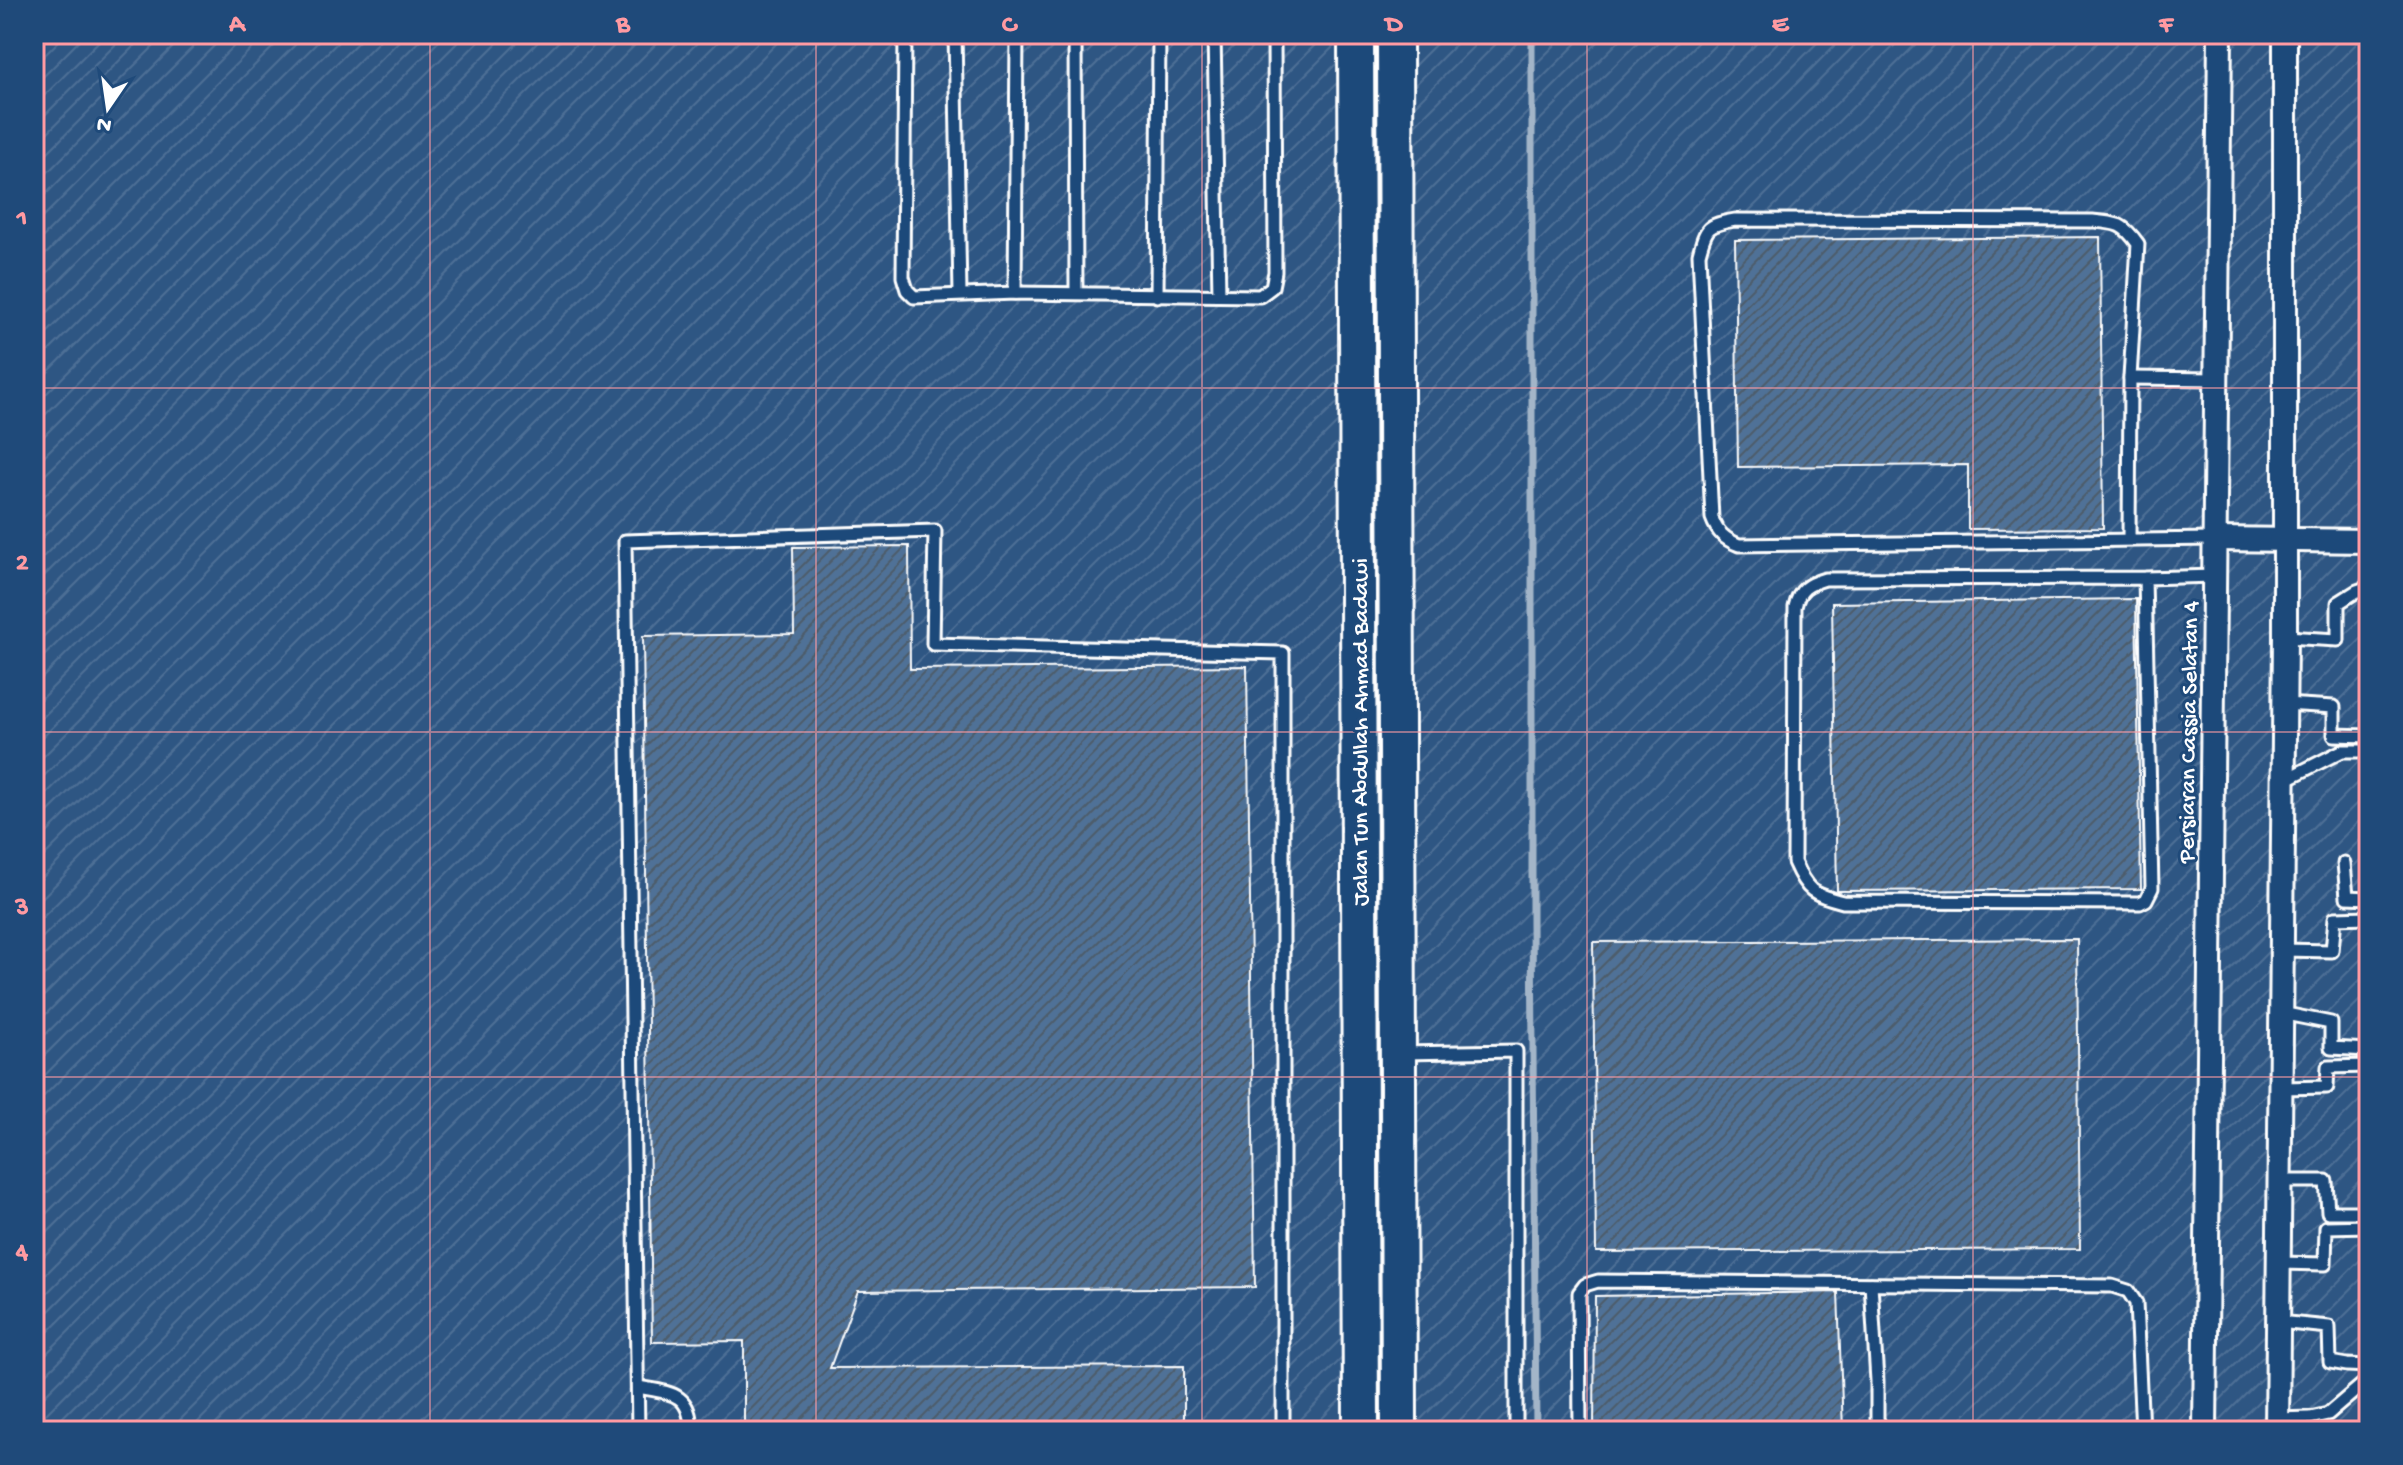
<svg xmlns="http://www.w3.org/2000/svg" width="2403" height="1465" font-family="'Gochi Hand',sans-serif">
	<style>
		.industrial { fill: url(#industrial-furrows) }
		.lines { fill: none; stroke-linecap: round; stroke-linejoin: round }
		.stream { stroke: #a3b5c8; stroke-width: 7 }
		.building { fill: url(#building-hatch); stroke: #fff; stroke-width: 2 }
		.lane-casing { stroke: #fff; stroke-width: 17 }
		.street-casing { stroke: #fff; stroke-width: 28 }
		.primary-casing { stroke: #fff; stroke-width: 40 }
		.lane { stroke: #1f4a7a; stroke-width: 11 }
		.street { stroke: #1f4a7a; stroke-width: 22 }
		.primary { stroke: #1f4a7a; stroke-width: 34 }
		.grid { fill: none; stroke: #ff9aa2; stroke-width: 2; stroke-opacity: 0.55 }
		.labels { text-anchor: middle; stroke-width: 6; stroke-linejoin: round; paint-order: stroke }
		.street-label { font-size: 24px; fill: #fff; stroke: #1f4a7a }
		.neatline { fill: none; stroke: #ff9aa2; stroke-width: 3 }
		.grid-label { font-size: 26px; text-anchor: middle; font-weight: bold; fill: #ff9aa2 }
	</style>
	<defs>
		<pattern id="industrial-furrows" width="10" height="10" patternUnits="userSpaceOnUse" patternTransform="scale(2)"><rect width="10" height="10" fill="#2e5683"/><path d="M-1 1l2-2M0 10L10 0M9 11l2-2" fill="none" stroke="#4d6f96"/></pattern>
		<pattern id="building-hatch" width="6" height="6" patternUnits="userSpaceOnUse" patternTransform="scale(2)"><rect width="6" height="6" fill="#507197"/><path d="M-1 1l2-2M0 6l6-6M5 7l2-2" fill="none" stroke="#4e5b6a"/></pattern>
	</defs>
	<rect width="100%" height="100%" fill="#1f4a7a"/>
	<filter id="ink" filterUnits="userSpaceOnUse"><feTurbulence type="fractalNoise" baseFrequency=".0125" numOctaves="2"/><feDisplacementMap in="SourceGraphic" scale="16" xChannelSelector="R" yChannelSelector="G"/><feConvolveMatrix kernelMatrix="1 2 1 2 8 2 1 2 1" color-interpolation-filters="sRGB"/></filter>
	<g filter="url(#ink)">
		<rect class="industrial" x="34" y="34" width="2335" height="1397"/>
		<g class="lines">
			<polyline class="stream" points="1532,34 1532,922 1536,1431"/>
		</g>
		<g class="building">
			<polygon points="2100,237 2103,528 1968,529 1968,465 1738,467 1735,240"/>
			<polygon points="909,546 910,669 1247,666 1255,1287 858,1291 830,1368 1184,1366 1184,1431 744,1431 744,1341 652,1342 643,636 794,634 793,547"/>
			<polygon points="2136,599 2141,889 1837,891 1832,603"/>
			<polygon points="2077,939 2080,1249 1596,1252 1593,942"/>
			<polygon points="1838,1292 1843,1431 1594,1431 1595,1296"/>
		</g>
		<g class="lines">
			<g class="lane-casing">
				<g id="lane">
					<polyline points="905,34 903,277 907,290 914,297 1015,293 1260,296 1272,287 1275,272 1274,34"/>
					<polyline points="955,34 960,294"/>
					<polyline points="1075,34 1076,293"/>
					<polyline points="1214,34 1219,295"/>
					<polyline points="1015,293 1017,34"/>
					<polyline points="1157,296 1159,34"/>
					<polyline points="2130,378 2217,379"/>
					<path d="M2129,540l1,-162 8,-134c-15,-21 -21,-21 -45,-23l-358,-1c-28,5 -29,7 -36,34l13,264c5,14 12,21 27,27l476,-6"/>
					<path d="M2145,578l7,310 -6,12 -6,3 -297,-1c-30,-8 -36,-10 -49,-40l1,-255c4,-18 13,-23 30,-28l320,-1 70,-2"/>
					<polyline points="2285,637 2338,640 2338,603 2357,591 2369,587"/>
					<polyline points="2284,704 2334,707 2334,735 2369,736"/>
					<polyline points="2285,780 2342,751 2369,751"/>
					<polyline points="2344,863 2347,897 2369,898"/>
					<polyline points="2282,950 2332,951 2335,918 2369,917"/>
					<polyline points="2281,1013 2331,1023 2331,1048 2369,1050"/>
					<polyline points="1402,1053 1516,1051 1516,1431"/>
					<polyline points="2282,1088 2327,1087 2328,1067 2369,1066"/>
					<polyline points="2279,1181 2326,1181 2328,1212 2369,1212"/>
					<polyline points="2279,1263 2325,1264 2326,1227 2369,1226"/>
					<polyline points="1871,1284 1877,1381 1877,1419 1881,1428 1892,1431"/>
					<polyline points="2278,1322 2329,1327 2330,1362 2347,1365 2369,1366"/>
					<path d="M638,1387c32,6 53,5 53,44"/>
					<polyline points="2277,1419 2310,1418 2328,1414 2362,1385 2369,1385"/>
					<polyline points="638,1431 625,541 935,531 933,644 1283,653 1283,1431"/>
					<polyline points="1580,1431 1579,1293 1585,1285 1598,1281 2112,1286 2128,1291 2136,1303 2142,1431"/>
				</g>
			</g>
			<g class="street-casing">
				<g id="street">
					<polyline points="2215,539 2369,541"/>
					<polyline points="2205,1431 2220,34"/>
					<polyline points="2277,1431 2285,637 2285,34"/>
				</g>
			</g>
			<g class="primary-casing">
				<g id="primary">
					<polyline points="1356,34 1361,1431"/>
					<polyline points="1395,34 1399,1431"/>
				</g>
			</g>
			<use href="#lane" class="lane"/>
			<use href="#street" class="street"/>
			<use href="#primary" class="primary"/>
		</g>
	</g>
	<path class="grid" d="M430,34v1397M816,34v1397M1202,34v1397M1587,34v1397M1973,34v1397M34,388h2335M34,732h2335M34,1077h2335"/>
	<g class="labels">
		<g class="street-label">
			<text transform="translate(1359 732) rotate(-90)" y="8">Jalan Tun Abdullah Ahmad Badawi</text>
			<text transform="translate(2187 732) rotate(-89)" y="8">Persiaran Cassia Selatan 4</text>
		</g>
	</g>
	<rect width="2403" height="1465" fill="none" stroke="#1f4a7a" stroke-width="88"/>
	<g transform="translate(108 108) rotate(193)" stroke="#1f4a7a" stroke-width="6" paint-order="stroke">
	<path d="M0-6L14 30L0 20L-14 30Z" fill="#ffffff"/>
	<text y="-12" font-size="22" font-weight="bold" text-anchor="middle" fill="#ffffff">N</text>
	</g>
	<rect x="44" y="44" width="2315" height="1377" class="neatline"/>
	<g class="grid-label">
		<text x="237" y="31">A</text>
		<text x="623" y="31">B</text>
		<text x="1009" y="31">C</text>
		<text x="1394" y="31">D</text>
		<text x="1780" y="31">E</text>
		<text x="2166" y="31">F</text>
		<text x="22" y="225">1</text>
		<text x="22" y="569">2</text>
		<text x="22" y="914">3</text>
		<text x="22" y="1258">4</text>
	</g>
</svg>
